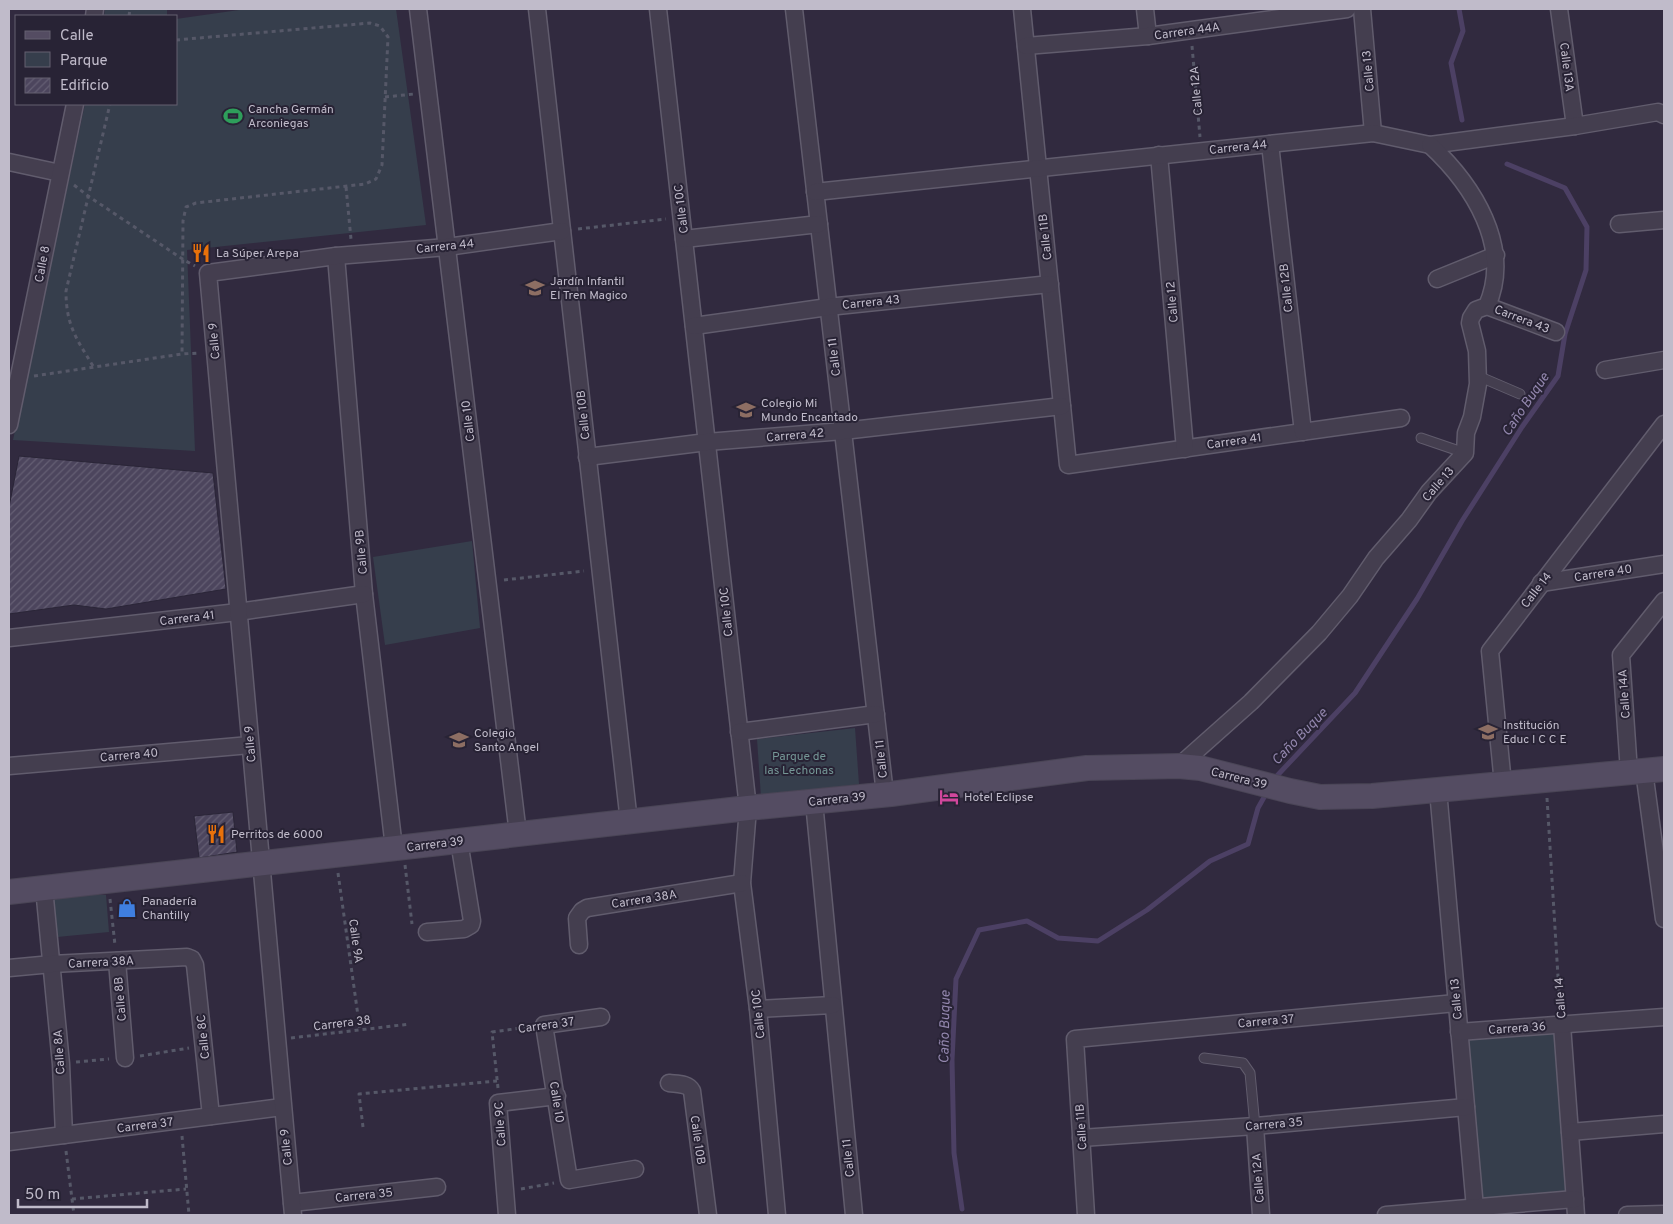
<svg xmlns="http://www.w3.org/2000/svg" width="1673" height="1224" font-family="Overpass,sans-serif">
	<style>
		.park { fill: #363e4c }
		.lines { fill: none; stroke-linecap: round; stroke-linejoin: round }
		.stream { stroke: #4c4064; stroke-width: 5 }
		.building { fill: url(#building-hatch); stroke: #2a2537 }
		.lane-casing { stroke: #615c6d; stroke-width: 11 }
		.street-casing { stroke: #615c6d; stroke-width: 19 }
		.secondary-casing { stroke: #4a4556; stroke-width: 26 }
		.path { stroke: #565868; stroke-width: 3; stroke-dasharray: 4 4; stroke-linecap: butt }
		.lane { stroke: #443e4f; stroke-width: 9 }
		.street { stroke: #443e4f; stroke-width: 16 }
		.secondary { stroke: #544c62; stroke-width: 24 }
		.labels { text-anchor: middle; stroke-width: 4; stroke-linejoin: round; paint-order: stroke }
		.street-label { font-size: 12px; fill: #c0bbca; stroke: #282335 }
		.poi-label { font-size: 12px; fill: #c0bbca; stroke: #282335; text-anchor: start }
		.park-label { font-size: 12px; fill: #759796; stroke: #282335 }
		.water-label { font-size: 14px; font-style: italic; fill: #9286ad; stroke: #282335 }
	</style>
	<defs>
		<pattern id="building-hatch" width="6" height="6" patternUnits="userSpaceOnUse" patternTransform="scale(1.25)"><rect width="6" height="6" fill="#4c455d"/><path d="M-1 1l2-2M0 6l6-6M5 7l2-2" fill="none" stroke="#645e73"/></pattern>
	</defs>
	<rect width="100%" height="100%" fill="#312a3f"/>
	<g class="park">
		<polygon points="105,9 167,9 167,16 104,16"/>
		<polygon points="246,9 396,9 426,225 187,250 195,451 13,440 85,104 176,104 176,19"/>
		<polygon points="472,541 480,628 385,645 373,557"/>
		<polygon points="855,728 859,784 761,797 757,739"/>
		<polygon points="51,895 106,895 109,932 57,937"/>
		<polygon points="1562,1025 1575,1199 1475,1208 1459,1032"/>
	</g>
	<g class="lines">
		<g class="stream">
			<polyline points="1459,9 1463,31 1451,63 1462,120"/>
			<polyline points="1273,780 1355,693 1417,599 1462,521 1522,427 1558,376 1565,334 1586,270 1587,227 1565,188 1507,164"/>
			<polyline points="962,1209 954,1153 952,1060 956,979 979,930 1027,921 1058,938 1098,941 1147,910 1210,861 1248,844 1258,808 1267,792"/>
		</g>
	</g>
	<g class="building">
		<polygon points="19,456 213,473 226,589 106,609 74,605 9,614 9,507"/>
		<polygon points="233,812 237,852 199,858 194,816"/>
	</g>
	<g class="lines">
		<g class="lane-casing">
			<g id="lane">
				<polyline points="1478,376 1520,394"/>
				<polyline points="1421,438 1465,453"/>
				<polyline points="1204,1058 1243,1063 1250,1073 1255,1126"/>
			</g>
		</g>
		<g class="street-casing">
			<g id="street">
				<polyline points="418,9 518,834"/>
				<polyline points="537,9 629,822"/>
				<polyline points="658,9 748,808 742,883 758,1009 777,1215"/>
				<polyline points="794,9 885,794"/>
				<polyline points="1022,9 1068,465 1401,418"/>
				<polyline points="1145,9 1148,36"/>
				<polyline points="1362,9 1373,133"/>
				<polyline points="1559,9 1575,126"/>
				<polyline points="94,16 95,9"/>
				<polyline points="1026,46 1148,36 1347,9"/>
				<polyline points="1270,144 1303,432"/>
				<polyline points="1159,155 1185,449"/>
				<polyline points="9,162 60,173"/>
				<polyline points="815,192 1373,133 1430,145 1575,126 1658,112 1664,115"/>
				<polyline points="1619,224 1664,220"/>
				<polyline points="684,239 819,224"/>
				<polyline points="336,256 364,594 394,848"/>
				<polyline points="1437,279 1496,255"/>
				<polyline points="1487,306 1556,332"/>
				<polyline points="694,326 828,307 1050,284"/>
				<polyline points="1605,370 1664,360"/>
				<polyline points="9,425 75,104"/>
				<polyline points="587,457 707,442 843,431 1062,406"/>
				<polyline points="1541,583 1664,564"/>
				<polyline points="9,638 238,612 364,594"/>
				<polyline points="739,732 876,714"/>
				<polyline points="9,766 250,745"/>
				<path d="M1179,766l72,-64 68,-69 31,-37 26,-38 33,-38 20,-28 36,-39 1,-20 6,-16 6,-33 -1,-33 -7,-28 1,-5 5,-8 11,-4c26,-59 -14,-121 -57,-161"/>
				<polyline points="1644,771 1664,919"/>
				<polyline points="1629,772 1621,655 1664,601"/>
				<polyline points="1503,784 1490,651 1664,424"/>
				<polyline points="1438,790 1475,1208"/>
				<polyline points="814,802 854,1215"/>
				<polyline points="44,888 61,1064 64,1135"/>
				<polyline points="427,932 464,929 471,925 472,921 459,841"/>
				<polyline points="579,945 577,918 582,911 587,908 742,883"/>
				<polyline points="117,961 125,1058"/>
				<polyline points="9,968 52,964 187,957 192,959 195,965 211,1116"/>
				<polyline points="758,1009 833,1005"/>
				<polyline points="601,1017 544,1025 569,1180 635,1169"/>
				<polyline points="1562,1025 1576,1215"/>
				<polyline points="1459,1032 1664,1017"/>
				<path d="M669,1083c8,1 19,0 23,8l16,124"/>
				<polyline points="1255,1126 1261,1215"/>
				<polyline points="1570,1132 1664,1124"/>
				<polyline points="1081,1138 1255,1126 1466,1107"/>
				<polyline points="9,1142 282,1107"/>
				<polyline points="292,1203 437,1187"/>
				<polyline points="293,1215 208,273 336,256 447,247 562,231"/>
				<polyline points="507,1215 498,1103 557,1096"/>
				<polyline points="1086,1215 1075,1039 1456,1003"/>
				<polyline points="1386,1215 1575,1199"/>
				<polyline points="1627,1215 1664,1214"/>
			</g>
		</g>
		<g class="secondary-casing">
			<polyline id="secondary" points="9,892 748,808 891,794 1087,768 1179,766 1200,768 1290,791 1320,797 1372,796 1664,769"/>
		</g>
		<g class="path">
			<polyline points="129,16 130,9"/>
			<polyline points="176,40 370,23 380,26 388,37 382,165 376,179 365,184 196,203 186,207 183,221 182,354"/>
			<polyline points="1192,46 1200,137"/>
			<polyline points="385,97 414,94"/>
			<polyline points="74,185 88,196 184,260 195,266"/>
			<polyline points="346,187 351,239"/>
			<polyline points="578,229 666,219"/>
			<path d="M93,366c-17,-28 -27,-41 -27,-75l44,-187"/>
			<polyline points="34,376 182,354 199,353"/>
			<polyline points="504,580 584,571"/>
			<polyline points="1547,798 1560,1009"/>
			<polyline points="405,865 412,924"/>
			<polyline points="338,873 360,1030"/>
			<polyline points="110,899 115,945"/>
			<polyline points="291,1038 410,1024"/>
			<polyline points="140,1056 189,1048"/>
			<polyline points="76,1062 109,1059"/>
			<polyline points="498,1088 492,1032 529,1027"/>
			<polyline points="363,1127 359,1094 497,1081"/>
			<polyline points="182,1136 189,1215"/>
			<polyline points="66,1151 74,1215"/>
			<polyline points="521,1189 554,1183"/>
			<polyline points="72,1199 186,1189"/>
		</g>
		<use href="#lane" class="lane"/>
		<use href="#street" class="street"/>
		<use href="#secondary" class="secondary"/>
	</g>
	<defs>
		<g id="stadium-bare" transform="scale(1.5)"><path d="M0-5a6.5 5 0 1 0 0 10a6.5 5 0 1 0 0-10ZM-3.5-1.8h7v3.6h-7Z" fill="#2e9e5b" stroke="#282335" stroke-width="2.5" paint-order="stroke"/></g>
		<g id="restaurant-bare" transform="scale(1.5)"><path d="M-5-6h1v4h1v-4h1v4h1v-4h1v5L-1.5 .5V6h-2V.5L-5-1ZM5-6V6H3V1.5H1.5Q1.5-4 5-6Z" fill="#e8710a" stroke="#282335" stroke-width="2.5" paint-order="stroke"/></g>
		<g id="school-bare" transform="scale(1.5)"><path d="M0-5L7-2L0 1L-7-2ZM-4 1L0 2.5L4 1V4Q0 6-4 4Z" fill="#8d6e63" stroke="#282335" stroke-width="2.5" paint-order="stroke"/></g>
		<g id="hotel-bare" transform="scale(1.5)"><path d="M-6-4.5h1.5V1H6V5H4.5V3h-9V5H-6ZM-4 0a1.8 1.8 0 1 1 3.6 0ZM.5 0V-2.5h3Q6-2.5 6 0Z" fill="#d1479c" stroke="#282335" stroke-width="2.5" paint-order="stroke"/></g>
		<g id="shop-bare" transform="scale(1.5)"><path d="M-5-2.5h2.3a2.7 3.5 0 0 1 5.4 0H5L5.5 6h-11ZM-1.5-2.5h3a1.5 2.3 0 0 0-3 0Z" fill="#3f7fe0" stroke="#282335" stroke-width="2.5" paint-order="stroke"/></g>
	</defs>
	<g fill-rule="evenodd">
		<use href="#stadium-bare" x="233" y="116"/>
		<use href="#restaurant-bare" x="201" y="253"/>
		<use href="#school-bare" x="535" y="288"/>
		<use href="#school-bare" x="746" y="410"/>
		<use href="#school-bare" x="1488" y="732"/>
		<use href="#school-bare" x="459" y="740"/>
		<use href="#hotel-bare" x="949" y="797"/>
		<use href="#restaurant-bare" x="216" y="834"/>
		<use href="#shop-bare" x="127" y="908"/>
	</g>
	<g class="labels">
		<g class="street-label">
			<text transform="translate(1187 31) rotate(-8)" y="4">Carrera 44A</text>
			<text transform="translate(1567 67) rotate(83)" y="4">Calle 13A</text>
			<text transform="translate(1368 71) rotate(-95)" y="4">Calle 13</text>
			<text transform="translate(1196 91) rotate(-95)" y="4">Calle 12A</text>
			<text transform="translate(1238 147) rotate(-6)" y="4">Carrera 44</text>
			<text transform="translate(681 209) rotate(-97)" y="4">Calle 10C</text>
			<text transform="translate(1045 237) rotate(-96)" y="4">Calle 11B</text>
			<text transform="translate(445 246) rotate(-6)" y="4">Carrera 44</text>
			<text transform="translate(42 264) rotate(-79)" y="4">Calle 8</text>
			<text transform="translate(1286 288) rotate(-96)" y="4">Calle 12B</text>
			<text transform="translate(871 302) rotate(-6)" y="4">Carrera 43</text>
			<text transform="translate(1172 302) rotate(-95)" y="4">Calle 12</text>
			<text transform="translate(1522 319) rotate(21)" y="4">Carrera 43</text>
			<text transform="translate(214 341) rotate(-95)" y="4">Calle 9</text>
			<text transform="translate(834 357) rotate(-97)" y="4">Calle 11</text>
			<text transform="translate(583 415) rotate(-96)" y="4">Calle 10B</text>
			<text transform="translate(468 421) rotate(-97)" y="4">Calle 10</text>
			<text transform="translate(795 435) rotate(-5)" y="4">Carrera 42</text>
			<text transform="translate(1234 441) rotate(-8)" y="4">Carrera 41</text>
			<text transform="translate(1438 484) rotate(-49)" y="4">Calle 13</text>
			<text transform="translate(361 552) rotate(-95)" y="4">Calle 9B</text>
			<text transform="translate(1603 573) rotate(-9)" y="4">Carrera 40</text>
			<text transform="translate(1536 590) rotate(-52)" y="4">Calle 14</text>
			<text transform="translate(726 612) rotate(-96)" y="4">Calle 10C</text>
			<text transform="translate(187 618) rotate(-7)" y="4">Carrera 41</text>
			<text transform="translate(1624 694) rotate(-94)" y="4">Calle 14A</text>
			<text transform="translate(250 744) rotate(-95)" y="4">Calle 9</text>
			<text transform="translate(129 755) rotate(-5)" y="4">Carrera 40</text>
			<text transform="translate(881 759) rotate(-96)" y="4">Calle 11</text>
			<text transform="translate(1239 778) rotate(14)" y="4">Carrera 39</text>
			<text transform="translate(837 799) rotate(-6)" y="4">Carrera 39</text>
			<text transform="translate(435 844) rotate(-7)" y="4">Carrera 39</text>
			<text transform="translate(644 899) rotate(-9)" y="4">Carrera 38A</text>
			<text transform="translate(356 941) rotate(82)" y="4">Calle 9A</text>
			<text transform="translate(101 962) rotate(-3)" y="4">Carrera 38A</text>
			<text transform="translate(1560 998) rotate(-94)" y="4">Calle 14</text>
			<text transform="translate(120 999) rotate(-95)" y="4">Calle 8B</text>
			<text transform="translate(1456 999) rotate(-95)" y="4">Calle 13</text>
			<text transform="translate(758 1014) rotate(-96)" y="4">Calle 10C</text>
			<text transform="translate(1266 1021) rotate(-5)" y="4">Carrera 37</text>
			<text transform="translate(342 1023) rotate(-7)" y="4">Carrera 38</text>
			<text transform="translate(546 1025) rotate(-8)" y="4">Carrera 37</text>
			<text transform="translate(1517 1028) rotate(-4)" y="4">Carrera 36</text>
			<text transform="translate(203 1037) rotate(-96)" y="4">Calle 8C</text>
			<text transform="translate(59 1052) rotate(-94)" y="4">Calle 8A</text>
			<text transform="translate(557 1102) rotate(81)" y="4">Calle 10</text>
			<text transform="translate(500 1124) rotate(-94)" y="4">Calle 9C</text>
			<text transform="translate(1274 1124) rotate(-5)" y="4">Carrera 35</text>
			<text transform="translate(145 1125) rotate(-7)" y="4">Carrera 37</text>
			<text transform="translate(1081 1127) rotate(-94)" y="4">Calle 11B</text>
			<text transform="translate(698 1140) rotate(82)" y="4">Calle 10B</text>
			<text transform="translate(286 1147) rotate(-96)" y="4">Calle 9</text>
			<text transform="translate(848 1158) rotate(-96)" y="4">Calle 11</text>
			<text transform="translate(1258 1178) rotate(-94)" y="4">Calle 12A</text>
			<text transform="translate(364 1195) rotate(-6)" y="4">Carrera 35</text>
		</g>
		<g class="poi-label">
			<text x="248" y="113">Cancha Germán<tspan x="248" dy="14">Arconiegas</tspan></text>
			<text x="216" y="257">La Súper Arepa</text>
			<text x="550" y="285">Jardín Infantil<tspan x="550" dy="14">El Tren Magico</tspan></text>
			<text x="761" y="407">Colegio Mi<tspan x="761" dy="14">Mundo Encantado</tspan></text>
			<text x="1503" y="729">Institución<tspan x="1503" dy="14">Educ I C C E</tspan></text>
			<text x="474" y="737">Colegio<tspan x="474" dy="14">Santo Angel</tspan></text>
			<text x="964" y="801">Hotel Eclipse</text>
			<text x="231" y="838">Perritos de 6000</text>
			<text x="142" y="905">Panadería<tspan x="142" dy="14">Chantilly</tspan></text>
		</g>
		<g class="park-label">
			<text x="799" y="760">Parque de<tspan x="799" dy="14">las Lechonas</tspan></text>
		</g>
		<g class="water-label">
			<text transform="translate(1525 404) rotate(-56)" y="5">Caño Buque</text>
			<text transform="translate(1299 736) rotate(-46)" y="5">Caño Buque</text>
			<text transform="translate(944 1027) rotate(-89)" y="5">Caño Buque</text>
		</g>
	</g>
	<rect width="1673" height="1224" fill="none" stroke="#c0bbca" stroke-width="20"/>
	<rect x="15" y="15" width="162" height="90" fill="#282335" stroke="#656071"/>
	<rect x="25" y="31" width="25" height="8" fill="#544c62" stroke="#656071"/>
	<text x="60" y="40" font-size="15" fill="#c0bbca">Calle</text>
	<rect x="25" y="52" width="25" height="15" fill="#363e4c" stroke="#656071"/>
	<text x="60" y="65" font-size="15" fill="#c0bbca">Parque</text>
	<rect x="25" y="78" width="25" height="15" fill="url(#building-hatch)" stroke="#656071"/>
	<text x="60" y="90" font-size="15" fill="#c0bbca">Edificio</text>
	<path d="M18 1199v8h129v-8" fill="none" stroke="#c0bbca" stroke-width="2.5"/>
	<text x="25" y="1199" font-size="15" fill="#c0bbca" stroke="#282335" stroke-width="4" paint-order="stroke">50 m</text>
</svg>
